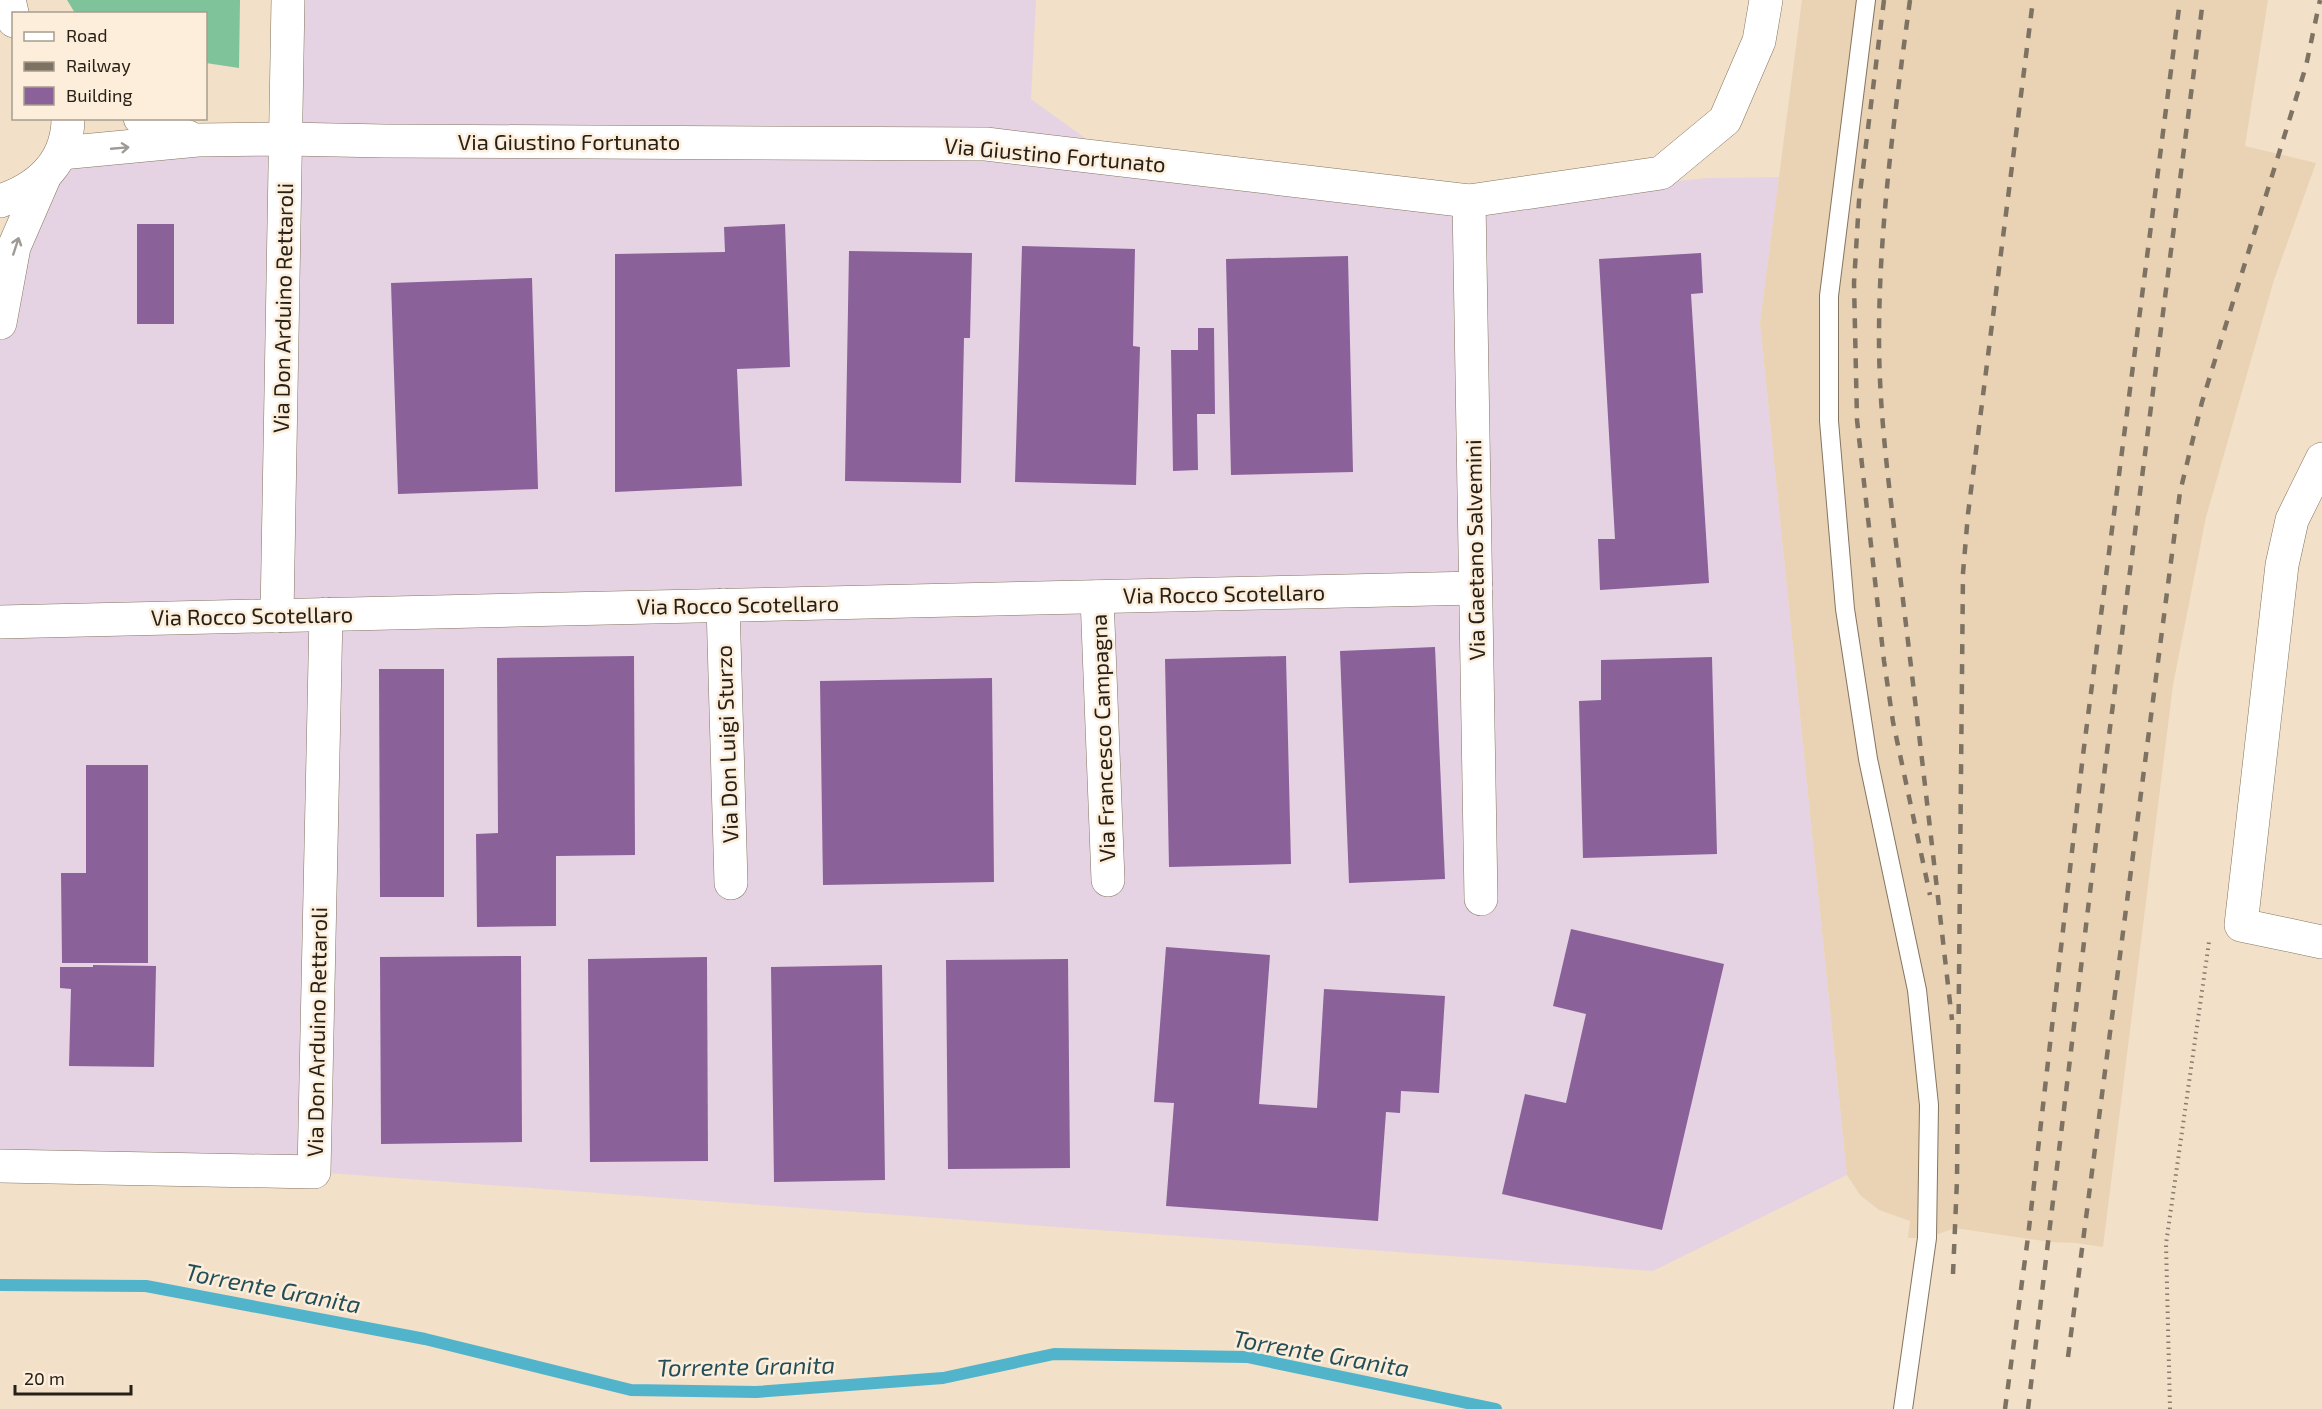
<svg xmlns="http://www.w3.org/2000/svg" width="2322" height="1409" font-family="'Exo 2',sans-serif">
	<style>
		.commercial { fill: #e5d3e3 }
		.built { fill: #e9d3b4 }
		.green { fill: #7fc39a }
		.lines { fill: none; stroke-linecap: round; stroke-linejoin: round }
		.stream { stroke: #52b4ca; stroke-width: 12 }
		.building { fill: #8a6198 }
		.service-casing { stroke: #85745f; stroke-width: 20 }
		.minor-casing { stroke: #85745f; stroke-width: 34 }
		.secondary-casing { stroke: #85745f; stroke-width: 34 }
		.path { stroke: #897c6c; stroke-width: 4; stroke-dasharray: 1.5 4.5; stroke-linecap: butt }
		.service { stroke: #fff; stroke-width: 18 }
		.minor { stroke: #fff; stroke-width: 33 }
		.secondary { stroke: #fff; stroke-width: 33 }
		.rail { stroke: #7e7363; stroke-width: 4.5; stroke-dasharray: 10 10; stroke-linecap: butt }
		.oneway { stroke: #9e9b97 }
		.labels { text-anchor: middle; stroke-width: 5; stroke-linejoin: round; paint-order: stroke }
		.street-label { font-size: 22px; fill: #272017; stroke: #fdeedb }
		.water-label { font-size: 24px; font-style: italic; fill: #234e58; stroke: #fdeedb }
	</style>
	<rect width="100%" height="100%" fill="#f2e0c8"/>
	<polygon class="commercial" points="288,0 1036,0 1031,99 1114,159 1469,201 1708,178 1779,177 1760,323 1847,1175 1653,1271 314,1172 0,1166 0,323 53,166 285,139"/>
	<polygon class="built" points="1802,0 2268,0 2245,146 2316,163 2274,280 2206,517 2173,685 2103,1247 2076,1243 2050,1242 1955,1228 1927,1238 1908,1238 1910,1221 1879,1210 1860,1195 1847,1175 1760,323"/>
	<polygon class="green" points="67,0 240,0 239,68 206,63 206,14 75,13"/>
	<g class="lines">
		<polyline class="stream" points="0,1285 146,1286 425,1339 631,1390 756,1392 943,1378 1054,1354 1247,1357 1496,1409"/>
	</g>
	<g class="building">
		<rect x="137" y="224" width="37" height="100"/>
		<polygon points="785,224 790,367 737,369 742,486 615,492 615,254 725,252 724,227"/>
		<polygon points="1022,246 1135,249 1133,346 1140,347 1136,485 1015,482"/>
		<polygon points="849,251 972,253 970,338 964,338 961,483 845,481"/>
		<polygon points="1701,253 1703,293 1691,294 1709,583 1600,590 1598,539 1615,539 1599,259"/>
		<polygon points="1348,256 1353,472 1231,475 1226,259"/>
		<polygon points="532,278 538,489 398,494 391,283"/>
		<polygon points="1198,328 1214,328 1215,414 1197,414 1198,470 1173,471 1171,350 1198,350"/>
		<polygon points="1435,647 1445,879 1349,883 1340,651"/>
		<polygon points="634,656 635,855 556,856 556,926 477,927 476,834 498,833 497,658"/>
		<polygon points="1286,656 1291,864 1169,867 1165,659"/>
		<polygon points="1712,657 1717,854 1583,858 1579,701 1601,700 1601,660"/>
		<polygon points="379,669 444,669 444,897 380,897"/>
		<polygon points="992,678 994,882 823,885 820,681"/>
		<polygon points="86,765 148,765 148,963 62,963 61,873 86,873"/>
		<polygon points="1571,929 1724,964 1662,1230 1502,1194 1525,1094 1566,1103 1586,1014 1553,1006"/>
		<polygon points="1166,947 1270,955 1259,1104 1317,1108 1324,989 1445,996 1439,1093 1401,1091 1400,1113 1386,1112 1378,1221 1166,1206 1174,1103 1154,1102"/>
		<polygon points="521,956 522,1142 381,1144 380,957"/>
		<polygon points="707,957 708,1161 590,1162 588,959"/>
		<polygon points="1068,959 1070,1168 948,1169 946,960"/>
		<polygon points="93,965 156,966 154,1067 69,1066 71,989 60,988 60,967 93,967"/>
		<polygon points="882,965 885,1180 774,1182 771,967"/>
	</g>
	<g class="lines">
		<g class="service-casing">
			<polyline id="service" points="1866,0 1829,296 1829,421 1845,609 1868,759 1917,990 1929,1105 1927,1238 1903,1409"/>
		</g>
		<g class="minor-casing">
			<g id="minor">
				<polyline points="140,118 148,124 188,137"/>
				<polyline points="61,153 198,140 286,139 385,141 986,144 1469,201 1661,173 1725,120 1759,41 1766,0"/>
				<polyline points="1469,201 1481,899"/>
				<polyline points="2322,459 2292,520 2282,565 2241,925 2322,942"/>
				<polyline points="1097,597 1108,880"/>
				<polyline points="723,605 731,883"/>
				<polyline points="277,616 288,0"/>
				<polyline points="0,622 1476,588"/>
				<polyline points="0,1166 314,1172 326,614"/>
			</g>
		</g>
		<g class="secondary-casing">
			<g id="secondary">
				<polyline points="9,0 14,21"/>
				<path d="M0,201c39,-13 68,-39 68,-83"/>
				<polyline points="0,323 14,247 44,178"/>
			</g>
		</g>
		<polyline class="path" points="2170,1409 2166,1244 2209,942"/>
		<use href="#service" class="service"/>
		<use href="#minor" class="minor"/>
		<use href="#secondary" class="secondary"/>
		<g class="rail">
			<polyline points="1884,0 1859,201 1854,283 1857,420 1884,661 1893,722 1930,895"/>
			<path d="M1910,0c-15,112 -31,225 -31,338 0,88 14,176 24,262 17,140 33,280 49,420"/>
			<polyline points="1953,1274 1957,1180 1963,573 1968,514 2033,0"/>
			<polyline points="2068,1357 2180,492 2202,402 2306,66 2320,0"/>
			<polyline points="2005,1409 2028,1237 2083,755 2180,0"/>
			<polyline points="2028,1409 2106,759 2203,0"/>
		</g>
	</g>
	<defs><path id="oneway-shaft" d="M-6 0H5M1.5-3L5.5 0L1.5 3" fill="none" stroke-width="1.6" stroke-linecap="round" stroke-linejoin="round" transform="scale(1.5)"/></defs>
	<g class="oneway">
		<use href="#oneway-shaft" transform="translate(120 148) rotate(-5)"/>
		<use href="#oneway-shaft" transform="translate(16 246) rotate(-72)"/>
	</g>
	<g class="labels">
		<g class="street-label">
			<text x="569" y="150">Via Giustino Fortunato</text>
			<text transform="translate(1055 155) rotate(5)" y="8">Via Giustino Fortunato</text>
			<text transform="translate(283 308) rotate(-89)" y="8">Via Don Arduino Rettaroli</text>
			<text transform="translate(1475 550) rotate(-91)" y="8">Via Gaetano Salvemini</text>
			<text transform="translate(1224 594) rotate(-1)" y="8">Via Rocco Scotellaro</text>
			<text transform="translate(738 605) rotate(-1)" y="8">Via Rocco Scotellaro</text>
			<text transform="translate(252 616) rotate(-1)" y="8">Via Rocco Scotellaro</text>
			<text transform="translate(1103 738) rotate(-92)" y="8">Via Francesco Campagna</text>
			<text transform="translate(727 744) rotate(-92)" y="8">Via Don Luigi Sturzo</text>
			<text transform="translate(317 1032) rotate(-89)" y="8">Via Don Arduino Rettaroli</text>
		</g>
		<g class="water-label">
			<text transform="translate(273 1289) rotate(11)" y="8">Torrente Granita</text>
			<text transform="translate(1321 1354) rotate(10)" y="8">Torrente Granita</text>
			<text transform="translate(746 1367) rotate(-1)" y="8">Torrente Granita</text>
		</g>
	</g>
	<rect x="12" y="12" width="195" height="108" fill="#fdeedb" stroke="#a79c8d" stroke-width="1.5"/>
	<rect x="24" y="32" width="30" height="9" fill="#ffffff" stroke="#a79c8d" stroke-width="1.5"/>
	<text x="66" y="42" font-size="18" fill="#272017">Road</text>
	<rect x="24" y="62" width="30" height="9" fill="#7e7363" stroke="#a79c8d" stroke-width="1.5"/>
	<text x="66" y="72" font-size="18" fill="#272017">Railway</text>
	<rect x="24" y="87" width="30" height="18" fill="#8a6198" stroke="#a79c8d" stroke-width="1.5"/>
	<text x="66" y="102" font-size="18" fill="#272017">Building</text>
	<path d="M15 1385v9h116v-9" fill="none" stroke="#272017" stroke-width="3"/>
	<text x="24" y="1385" font-size="18" fill="#272017" stroke="#fdeedb" stroke-width="4.5" paint-order="stroke">20 m</text>
</svg>
